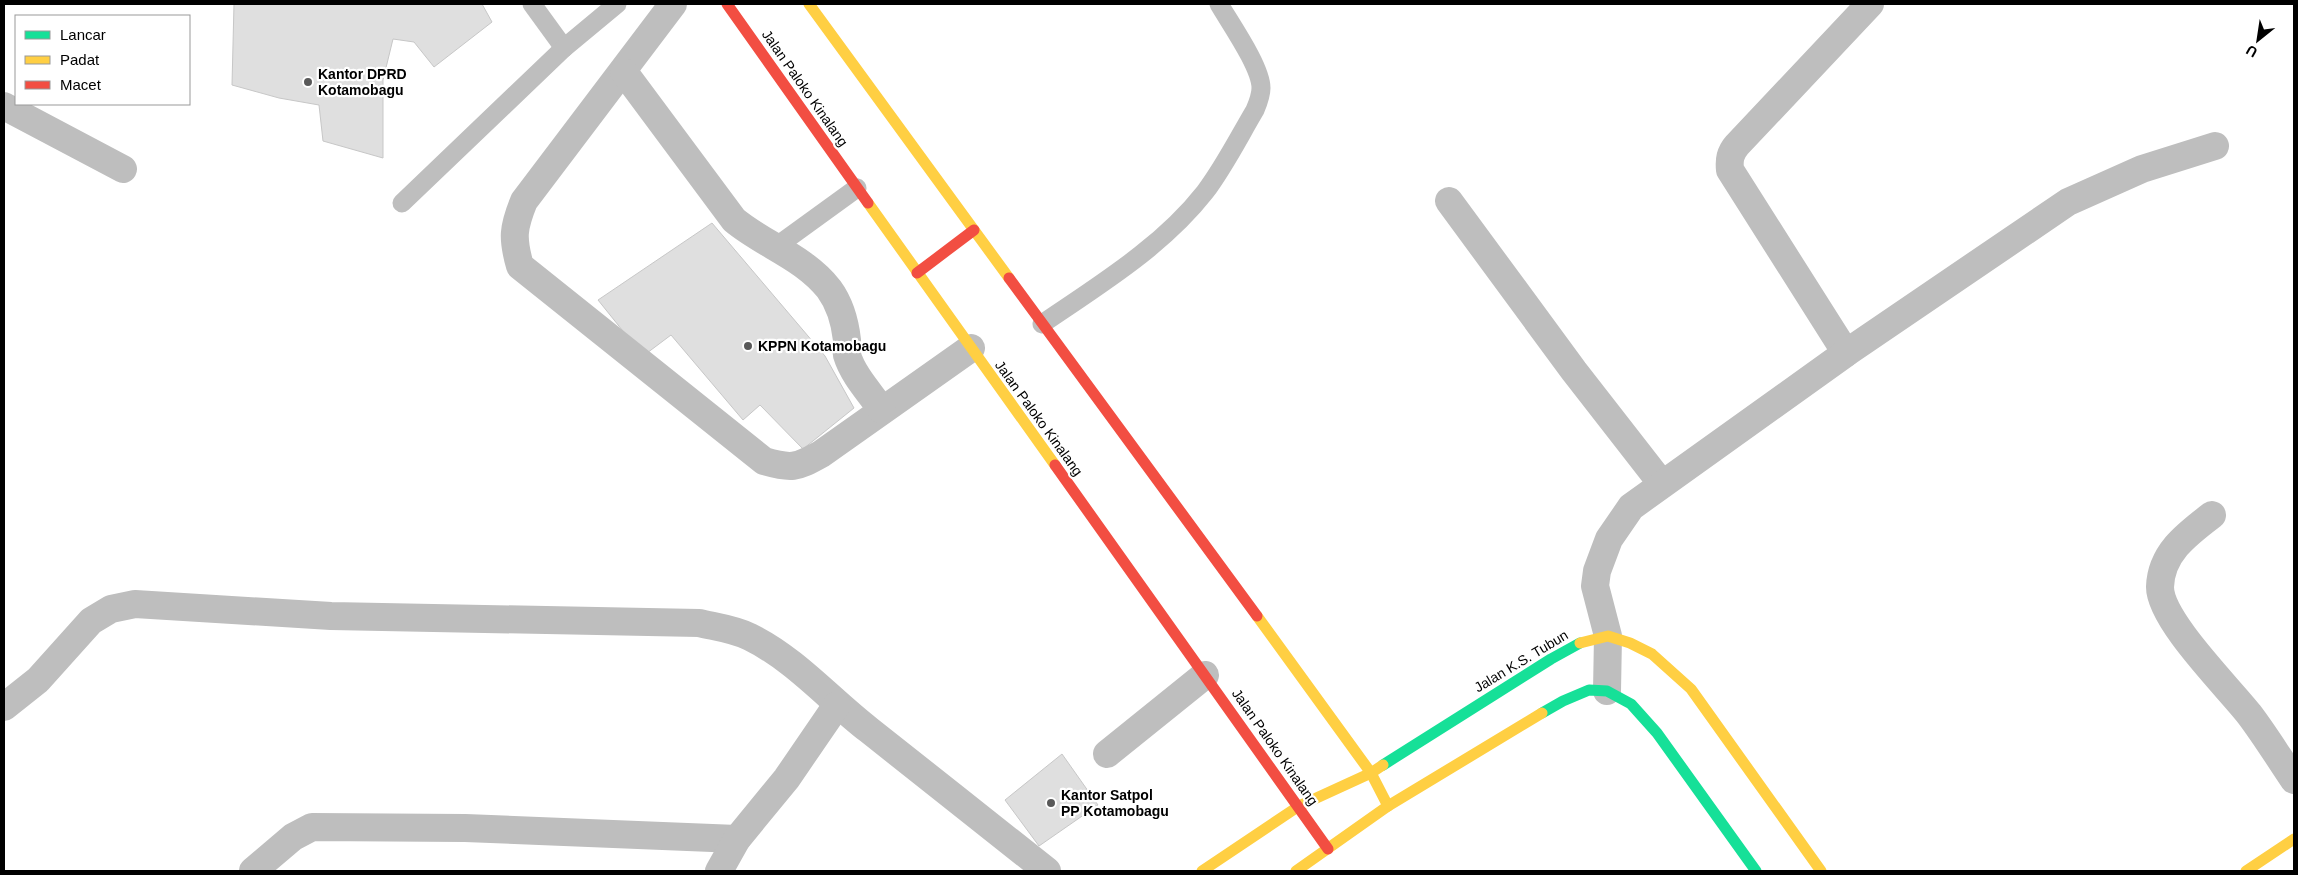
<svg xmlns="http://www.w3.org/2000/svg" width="2298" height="875" font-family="Arial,sans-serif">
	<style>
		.building { fill: #dfdfdf; stroke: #c7c7c7 }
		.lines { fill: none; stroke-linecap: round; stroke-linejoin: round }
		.lane { stroke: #bebebe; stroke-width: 19 }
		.street { stroke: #bebebe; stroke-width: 28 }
		.fast { stroke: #16e098; stroke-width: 11 }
		.slow { stroke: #ffcf43; stroke-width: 11 }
		.jam { stroke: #f24e42; stroke-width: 11 }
		.poi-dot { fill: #595959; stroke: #fff; stroke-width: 2 }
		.labels { text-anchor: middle; stroke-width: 4.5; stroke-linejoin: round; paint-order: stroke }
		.poi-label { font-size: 14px; font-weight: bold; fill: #000; stroke: #fff; text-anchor: start }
		.street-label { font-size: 14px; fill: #000; stroke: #fff }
	</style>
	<rect width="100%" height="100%" fill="#fff"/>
	<g class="building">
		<polygon points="234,4 482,4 492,22 434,67 414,42 393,39 383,80 383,158 323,141 319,105 279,98 232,85"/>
		<polygon points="712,223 825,356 854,408 803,449 760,405 743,420 671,335 643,356 598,300"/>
		<polygon points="1062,754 1098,805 1039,846 1005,800"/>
	</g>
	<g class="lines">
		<g class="lane">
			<polyline points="532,4 564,48"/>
			<polyline points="402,203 564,48 617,4"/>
			<polyline points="777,246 857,188"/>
			<path d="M1042,324c57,-39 120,-77 163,-132 19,-25 34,-55 50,-82 3,-7 6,-14 6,-22 0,-21 -31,-65 -42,-84"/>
		</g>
		<g class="street">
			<path d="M673,4l-149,197c-11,27 -12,37 -4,65l244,195c27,8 32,7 57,-7l150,-106"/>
			<path d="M624,72l110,148c30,25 70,37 95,69 11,15 16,33 18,51 0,5 -1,10 0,15 6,20 23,38 35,55"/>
			<polyline points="4,106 123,169"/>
			<polyline points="1449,201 1574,371 1662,484"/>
			<path d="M1846,353l-116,-183c-1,-10 0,-17 7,-25l133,-141"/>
			<path d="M2212,515c-25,19 -51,38 -52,72 0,33 67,99 89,127 16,21 30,44 45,66"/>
			<polyline points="1607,691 1608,636 1595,586 1597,571 1609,539 1631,507 1846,353 2068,202 2142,169 2215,146"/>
			<path d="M4,707l34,-27 53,-59 20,-12 24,-5 196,12 368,7c17,4 35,6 51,14 45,22 80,63 119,93 59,47 119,94 178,141"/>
			<polyline points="1107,754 1205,675"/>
			<polyline points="253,871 293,837 312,827 465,828 737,839"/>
			<polyline points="719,871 737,839 787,778 837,705"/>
		</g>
		<g class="fast">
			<polyline points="1542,713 1563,701 1589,690 1607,691 1631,704 1657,733 1756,871"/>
			<polyline points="1383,765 1551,659 1580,643"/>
		</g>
		<g class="slow">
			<polyline points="809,4 1009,278"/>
			<polyline points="868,203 1055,465"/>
			<polyline points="1257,616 1371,773 1388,806"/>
			<polyline points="1580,643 1608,636 1630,643 1652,654 1691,689 1821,871"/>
			<polyline points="1202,871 1299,806 1371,773 1383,765"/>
			<polyline points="1296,871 1388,806 1542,713"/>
			<polyline points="2246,871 2294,839"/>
		</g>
		<g class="jam">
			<polyline points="727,4 868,203"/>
			<polyline points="917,273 974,230"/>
			<polyline points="1009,278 1257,616"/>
			<polyline points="1055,465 1328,849"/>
		</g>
	</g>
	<g class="poi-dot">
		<circle cx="308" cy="82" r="5"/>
		<circle cx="748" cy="346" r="5"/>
		<circle cx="1051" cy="803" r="5"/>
	</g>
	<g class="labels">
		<g class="poi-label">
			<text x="318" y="79">Kantor DPRD<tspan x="318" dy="16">Kotamobagu</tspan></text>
			<text x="758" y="351">KPPN Kotamobagu</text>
			<text x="1061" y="800">Kantor Satpol<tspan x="1061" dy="16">PP Kotamobagu</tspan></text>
		</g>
		<g class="street-label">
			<text transform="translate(805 88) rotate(55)" y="5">Jalan Paloko Kinalang</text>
			<text transform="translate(1039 418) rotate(54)" y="5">Jalan Paloko Kinalang</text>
			<text transform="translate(1521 661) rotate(-31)" y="5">Jalan K.S. Tubun</text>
			<text transform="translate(1275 747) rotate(55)" y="5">Jalan Paloko Kinalang</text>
		</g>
	</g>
	<rect width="2298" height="875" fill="none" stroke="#000000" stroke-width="10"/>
	<rect x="15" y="15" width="175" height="90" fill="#ffffff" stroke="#999999"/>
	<rect x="25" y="31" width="25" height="8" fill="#16e098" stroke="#999999"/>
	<text x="60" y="40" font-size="15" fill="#000000">Lancar</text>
	<rect x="25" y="56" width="25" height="8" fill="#ffcf43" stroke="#999999"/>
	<text x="60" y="65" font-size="15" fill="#000000">Padat</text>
	<rect x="25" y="81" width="25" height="8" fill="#f24e42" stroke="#999999"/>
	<text x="60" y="90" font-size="15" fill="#000000">Macet</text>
	<g transform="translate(2258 40) rotate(210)" stroke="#ffffff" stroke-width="4" paint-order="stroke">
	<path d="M0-4L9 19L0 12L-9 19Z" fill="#000000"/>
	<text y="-8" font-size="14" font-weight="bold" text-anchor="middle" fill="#000000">U</text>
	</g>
</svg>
